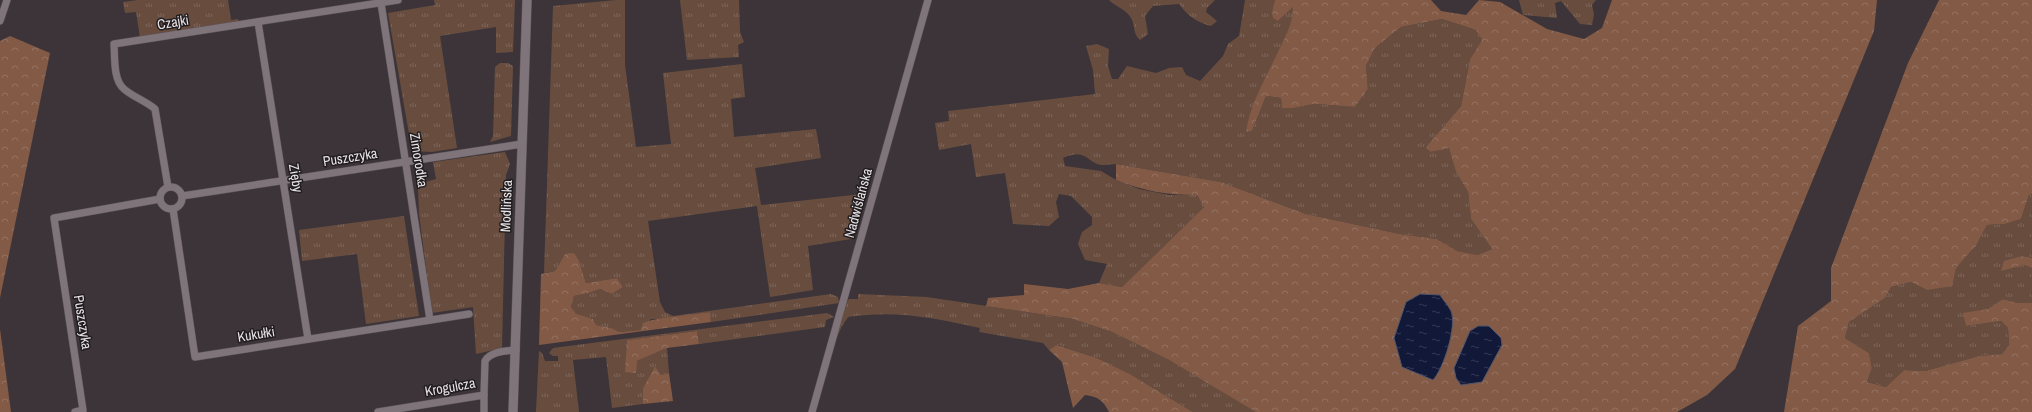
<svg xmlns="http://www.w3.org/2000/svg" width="2032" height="412" font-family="'Archivo Narrow',sans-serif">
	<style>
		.grass { fill: url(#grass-tufts) }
		.forest { fill: url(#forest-crowns) }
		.water { fill: url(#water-ripples); stroke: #51556c }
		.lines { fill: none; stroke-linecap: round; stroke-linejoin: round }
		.street-casing { stroke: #5a5357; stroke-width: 8 }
		.secondary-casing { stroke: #5a5357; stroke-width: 10 }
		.street { stroke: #7e747a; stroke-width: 7 }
		.secondary { stroke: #7e747a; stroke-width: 9 }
		.labels { text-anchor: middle; stroke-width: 3; stroke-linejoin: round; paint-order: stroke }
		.street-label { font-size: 14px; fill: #e7e2e5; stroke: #211d1f }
	</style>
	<defs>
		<pattern id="grass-tufts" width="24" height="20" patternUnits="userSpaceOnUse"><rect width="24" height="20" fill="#684d3f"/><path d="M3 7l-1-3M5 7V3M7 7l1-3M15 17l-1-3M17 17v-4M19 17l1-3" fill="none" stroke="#7e665b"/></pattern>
		<pattern id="forest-crowns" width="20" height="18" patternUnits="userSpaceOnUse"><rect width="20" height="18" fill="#825a45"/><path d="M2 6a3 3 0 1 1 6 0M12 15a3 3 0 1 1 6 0" fill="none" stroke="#947160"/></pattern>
		<pattern id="water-ripples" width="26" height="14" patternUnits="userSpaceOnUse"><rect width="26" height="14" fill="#111838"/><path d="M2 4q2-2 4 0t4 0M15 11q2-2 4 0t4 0" fill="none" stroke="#343955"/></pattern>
	</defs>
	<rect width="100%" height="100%" fill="#3c3439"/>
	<g class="grass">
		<polygon points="138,0 228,0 231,20 238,19 239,22 140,37 136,12 125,13 123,2"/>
		<polygon points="434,0 515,0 513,52 496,53 496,27 440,36 457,148 432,152 412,151 388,13 435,5"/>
		<polygon points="616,0 625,0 625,65 636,147 671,144 663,73 742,64 745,97 731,99 734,137 816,129 821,158 755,168 761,205 862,194 851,239 808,246 813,290 770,297 757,206 648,221 660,302 665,312 673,316 831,294 838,297 839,303 711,322 710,312 663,319 651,319 641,330 619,332 612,328 596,325 593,319 576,315 571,307 574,296 589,293 600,289 612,294 623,287 617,278 586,283 579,261 565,254 555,271 544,273 553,6"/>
		<polygon points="680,0 739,0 740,32 744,42 738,45 739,57 687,60"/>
		<path d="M1109,0h106l-8,8 -1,4 11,9 -6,5c-15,-4 -23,-10 -32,-22l-26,2 -8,10 3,18 -8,6c-8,-7 -4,-14 -9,-22 -5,-9 -15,-11 -22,-18z"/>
		<path d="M1245,0h30l-3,11 6,10 16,-15c-3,41 -40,83 -48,126l6,-1 14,-35 15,2 1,9 12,1 20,-4 41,3 13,-18 -2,-23 9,-18 26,-21 41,-8 34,11 6,10 -12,19 -9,47 -35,41 4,5 19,-5 7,25 12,20 3,27 21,30 -14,6 -21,-4 -20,-12 -37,-5 -94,-20 -85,-32 -105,-18c-5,0 -9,1 -14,1 -16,-2 -15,-18 -39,-7l2,8 36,5 15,9 23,9 30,6h28l7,12 -82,80 -23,-4 8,-19 -22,-4 -7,-16 4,-12 10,-7v-8l-21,-21 -12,-2 -3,8 3,15 -10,9 -36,-2 -8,-51 -29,4 -5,-33 -32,6 -4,-27 14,-2 -1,-10 147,-17 -2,-24 -7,-24 11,-2 12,5 -1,17 4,13h6l9,-13 29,7 13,-5 13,-1 4,8 14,6 23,-25 5,-12 11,-8z"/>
		<polygon points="1519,0 1596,0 1592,5 1594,14 1592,25 1580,24 1561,1 1555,3 1557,18 1523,15"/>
		<polygon points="500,63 508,63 513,66 511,136 490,142 493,136 495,67"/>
		<polygon points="505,152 510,164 506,175 502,348 476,354 473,307 432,313 419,214 418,184 436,179 433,162"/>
		<path d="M2032,194v64l-10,-2 -20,14 22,-5 8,3v35h-14l-15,-4 -37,27 35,-5 7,7 1,17 -7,9 -23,2 -54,15 -21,-1 -18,17 -19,-5 5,-14 -3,-15 -24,-15 4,-16 36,-24 6,-11 20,-5 16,8c26,-20 44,-36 60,-65l18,-1 16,-5 8,-24z"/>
		<polygon points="404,216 419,316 366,324 357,254 302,261 299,230"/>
		<path d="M858,294l69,3 146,22 39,13 57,28 90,52h-66l-63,-38 -33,-16 -39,-13 -9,5 -6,-7 -64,-11 1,-4c-47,-10 -83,-18 -132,-11l-6,9 -8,18 13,-42 2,-3h9z"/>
		<polygon points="827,313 834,317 826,320 825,327 699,344 697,331 627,340 626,372 637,361 667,348 669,373 661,375 655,366 643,388 643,404 612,408 606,357 573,360 579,412 536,412 539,351 542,353 545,361 558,361 558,356 553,356 549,353 553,348"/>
	</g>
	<g class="forest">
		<path d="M1275,0h156l10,11 25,4 13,-15 21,2 47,27 37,10 18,-11 10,-28h265l-3,31 -139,338 -28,26 -30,17h-421l-87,-52 -57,-28 -39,-13 -87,-13 2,-8 36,-3v-11l44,5 31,-6 23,4 82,-80 -7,-12c-30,0 -54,-4 -81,-15v-16l105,18 85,32 94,20 37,5 20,12 21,4 14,-6 -21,-30 -3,-27 -12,-20 -7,-24 -19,4 -4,-5 35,-41 9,-47 12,-19 -6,-10 -34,-11 -41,8 -26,21 -9,18 2,23 -13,18 -41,-3 -20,4h-12l-1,-10 -15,-2 -14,35 -6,1c4,-29 21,-56 33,-82 7,-15 14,-27 14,-43l-15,14 -5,-3 -1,-7z"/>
		<polygon points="1939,0 2032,0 2032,194 2029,195 2021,219 2005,224 1987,225 1976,245 1956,268 1952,286 1927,290 1911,282 1891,287 1885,298 1849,322 1845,338 1869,353 1872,368 1867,382 1886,387 1904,370 1925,371 1979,356 2002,354 2009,345 2008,328 2001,321 1966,326 1963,313 1988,309 2003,299 2018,303 2032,303 2032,412 1784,412 1798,326 1831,301 1831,268 1908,63"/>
		<polygon points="10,36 50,53 0,298 0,41"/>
		<path d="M574,253l5,8 7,22 31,-5 6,9 -11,7 -12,-5 -11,4 -15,3 -3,11 5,7 17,5 3,6 16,3 7,4 22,-2 2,-7c13,-6 50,-8 67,-11l1,10 -172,23 2,-71 14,-3 10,-17z"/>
		<polygon points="2022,256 2032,258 2032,268 2024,265 2001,271 2004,261"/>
		<polygon points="0,329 11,412 0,412"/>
		<polygon points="697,331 699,344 667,348 637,361 636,373 625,372 627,340"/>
		<path d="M1057,345l40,13 33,16 63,38h-84c-6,-12 -11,-15 -24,-17l-12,13 -11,-46 -13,-12z"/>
		<polygon points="655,366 661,375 669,373 673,401 643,404 643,388"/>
	</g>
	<g class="water">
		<path d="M1420,294l20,1c3,5 8,10 11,16 6,15 -7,57 -18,69l-31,-13 -8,-29 12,-36z"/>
		<polygon points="1478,326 1489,326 1501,338 1502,345 1482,382 1461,385 1456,378 1454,368 1470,331"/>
	</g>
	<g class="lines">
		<g class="street-casing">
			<g id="street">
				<polyline points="381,3 430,320"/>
				<polyline points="0,21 7,0"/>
				<polyline points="258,22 308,339"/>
				<circle cx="171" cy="198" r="11"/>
				<path d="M168,187l-13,-78c-9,-8 -22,-12 -31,-20 -11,-9 -9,-32 -10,-45l284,-44"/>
				<polyline points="182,196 522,144"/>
				<polyline points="173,209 195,357 469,314"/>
				<polyline points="75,412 83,410 54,218 160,199"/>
				<path d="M378,412l106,-17 1,-34c6,-10 21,-10 31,-11"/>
				<polyline points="484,412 484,395"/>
				<polyline points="812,412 928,0"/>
			</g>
		</g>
		<g class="secondary-casing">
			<polyline id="secondary" points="513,412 527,0"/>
		</g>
		<use href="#street" class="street"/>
		<use href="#secondary" class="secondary"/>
	</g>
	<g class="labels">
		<g class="street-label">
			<text transform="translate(173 22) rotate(-9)" y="5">Czajki</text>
			<text transform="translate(350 157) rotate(-9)" y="5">Puszczyka</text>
			<text transform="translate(419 160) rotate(81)" y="5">Zimorodka</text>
			<text transform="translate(296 178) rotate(81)" y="5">Zięby</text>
			<text transform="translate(858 203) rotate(-75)" y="5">Nadwiślańska</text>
			<text transform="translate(506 206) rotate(-88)" y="5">Modlińska</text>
			<text transform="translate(83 322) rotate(81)" y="5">Puszczyka</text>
			<text transform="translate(256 334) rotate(-9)" y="5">Kukułki</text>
			<text transform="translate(450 387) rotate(-10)" y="5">Krogulcza</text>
		</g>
	</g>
</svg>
